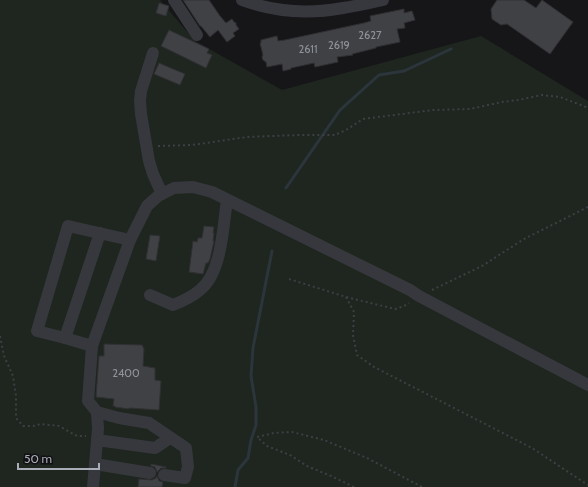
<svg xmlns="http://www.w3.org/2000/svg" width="588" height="487" font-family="Cabin,sans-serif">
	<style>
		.green { fill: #1e261f }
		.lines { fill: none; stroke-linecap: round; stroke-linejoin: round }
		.stream { stroke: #2c353c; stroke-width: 3 }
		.building { fill: #404145; stroke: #303034 }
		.path { stroke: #3d3f44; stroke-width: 2; stroke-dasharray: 2 3; stroke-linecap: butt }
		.minor { stroke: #37383d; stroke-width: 12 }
		.labels { text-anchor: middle; stroke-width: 3; stroke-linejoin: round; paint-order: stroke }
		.number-label { font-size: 11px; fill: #8e929b }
	</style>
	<rect width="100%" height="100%" fill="#161618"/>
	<polygon class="green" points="0,0 160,0 195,41 282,90 481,36 588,101 588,487 0,487"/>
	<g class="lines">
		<g class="stream">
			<polyline points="286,188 340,110 379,75 404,71 451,49"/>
			<polyline points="235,487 238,470 248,458 251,440 256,425 256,407 251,376 253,348 272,251"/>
		</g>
	</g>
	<g class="building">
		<polygon points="183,0 209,0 220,16 226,23 232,19 234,22 236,23 236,25 239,29 233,33 235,36 227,42 218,30 210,37 201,26 200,26"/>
		<polygon points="497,0 524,0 536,8 542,0 573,22 550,54 507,24 501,25 492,19 491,9"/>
		<polygon points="159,3 169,6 166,16 156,13"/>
		<polygon points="404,9 404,13 412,11 415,20 404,23 405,28 397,29 400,42 376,47 376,48 352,54 353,55 337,57 338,62 315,67 314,63 291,68 291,69 283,71 282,64 267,67 266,62 263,60 262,57 263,55 260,43 261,43 261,40 277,36 278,41 285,40 364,23 371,21 370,16"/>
		<polygon points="169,30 209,49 207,53 212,55 206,68 161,46"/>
		<polygon points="159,63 185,74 180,85 154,74"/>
		<polygon points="204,226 214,227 213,233 214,233 213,241 214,241 210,259 208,263 206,263 203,274 189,272 193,241 197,242 198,238 202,238"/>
		<polygon points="150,235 160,236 156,261 146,259"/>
		<polygon points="104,344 142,345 144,349 143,366 155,368 155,380 161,381 159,410 129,408 129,409 115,407 115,406 113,406 114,399 96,397 99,356 104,356"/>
		<polygon points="151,464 166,467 166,468 161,468 157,472 155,467 151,466"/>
		<polygon points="157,476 159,481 163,482 162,487 138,487 139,479 152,480 156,478"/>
	</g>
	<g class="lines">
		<g class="path">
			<polyline points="158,146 192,145 247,137 298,135 335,135 346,130 363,119 433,110 470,109 502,102 518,100 542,95 560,97 586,107 588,108"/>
			<polyline points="289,279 346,297 395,309 404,306 409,303"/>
			<polyline points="432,290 482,266 524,239 588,207"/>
			<polyline points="346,297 354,312 353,335 357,355 374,367 532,448 588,485"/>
			<polyline points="0,336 4,356 13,376 16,396 16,418 23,426 33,426 41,424 59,426 77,436 86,436"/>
			<polyline points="354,487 331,476 307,466 290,455 267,446 257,437 274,433 292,432 324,440 367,458 422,487"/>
		</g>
		<g class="minor">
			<polyline points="174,0 197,35"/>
			<path d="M242,0c32,12 68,14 101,8 14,-2 27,-5 40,-8"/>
			<polyline points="153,53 141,91 140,101 141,114 149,161 153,174 162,194"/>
			<path d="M150,295l23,10c10,-4 19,-8 27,-15 22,-17 23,-64 27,-90"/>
			<polyline points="65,338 100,233"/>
			<polyline points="92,346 65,338 37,331 68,226 130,240"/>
			<polyline points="97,440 155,448 170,438"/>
			<polyline points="95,464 150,473"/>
			<polyline points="164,475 185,478 188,467 186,448 149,423 119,418 97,412 88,401 92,346 130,240 147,206 158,196 174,188 193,187 212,192 410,290 419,296 588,385"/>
			<polyline points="93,487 98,429 97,412"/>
		</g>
	</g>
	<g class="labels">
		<g class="number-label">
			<text x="370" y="39">2627</text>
			<text x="339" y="49">2619</text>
			<text x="308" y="53">2611</text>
			<text x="126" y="377">2400</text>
		</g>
	</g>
	<path d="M18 463v6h81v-6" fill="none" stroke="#a8adb8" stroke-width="2"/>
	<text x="24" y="463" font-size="12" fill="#a8adb8" stroke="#111113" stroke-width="3" paint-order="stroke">50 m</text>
</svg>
